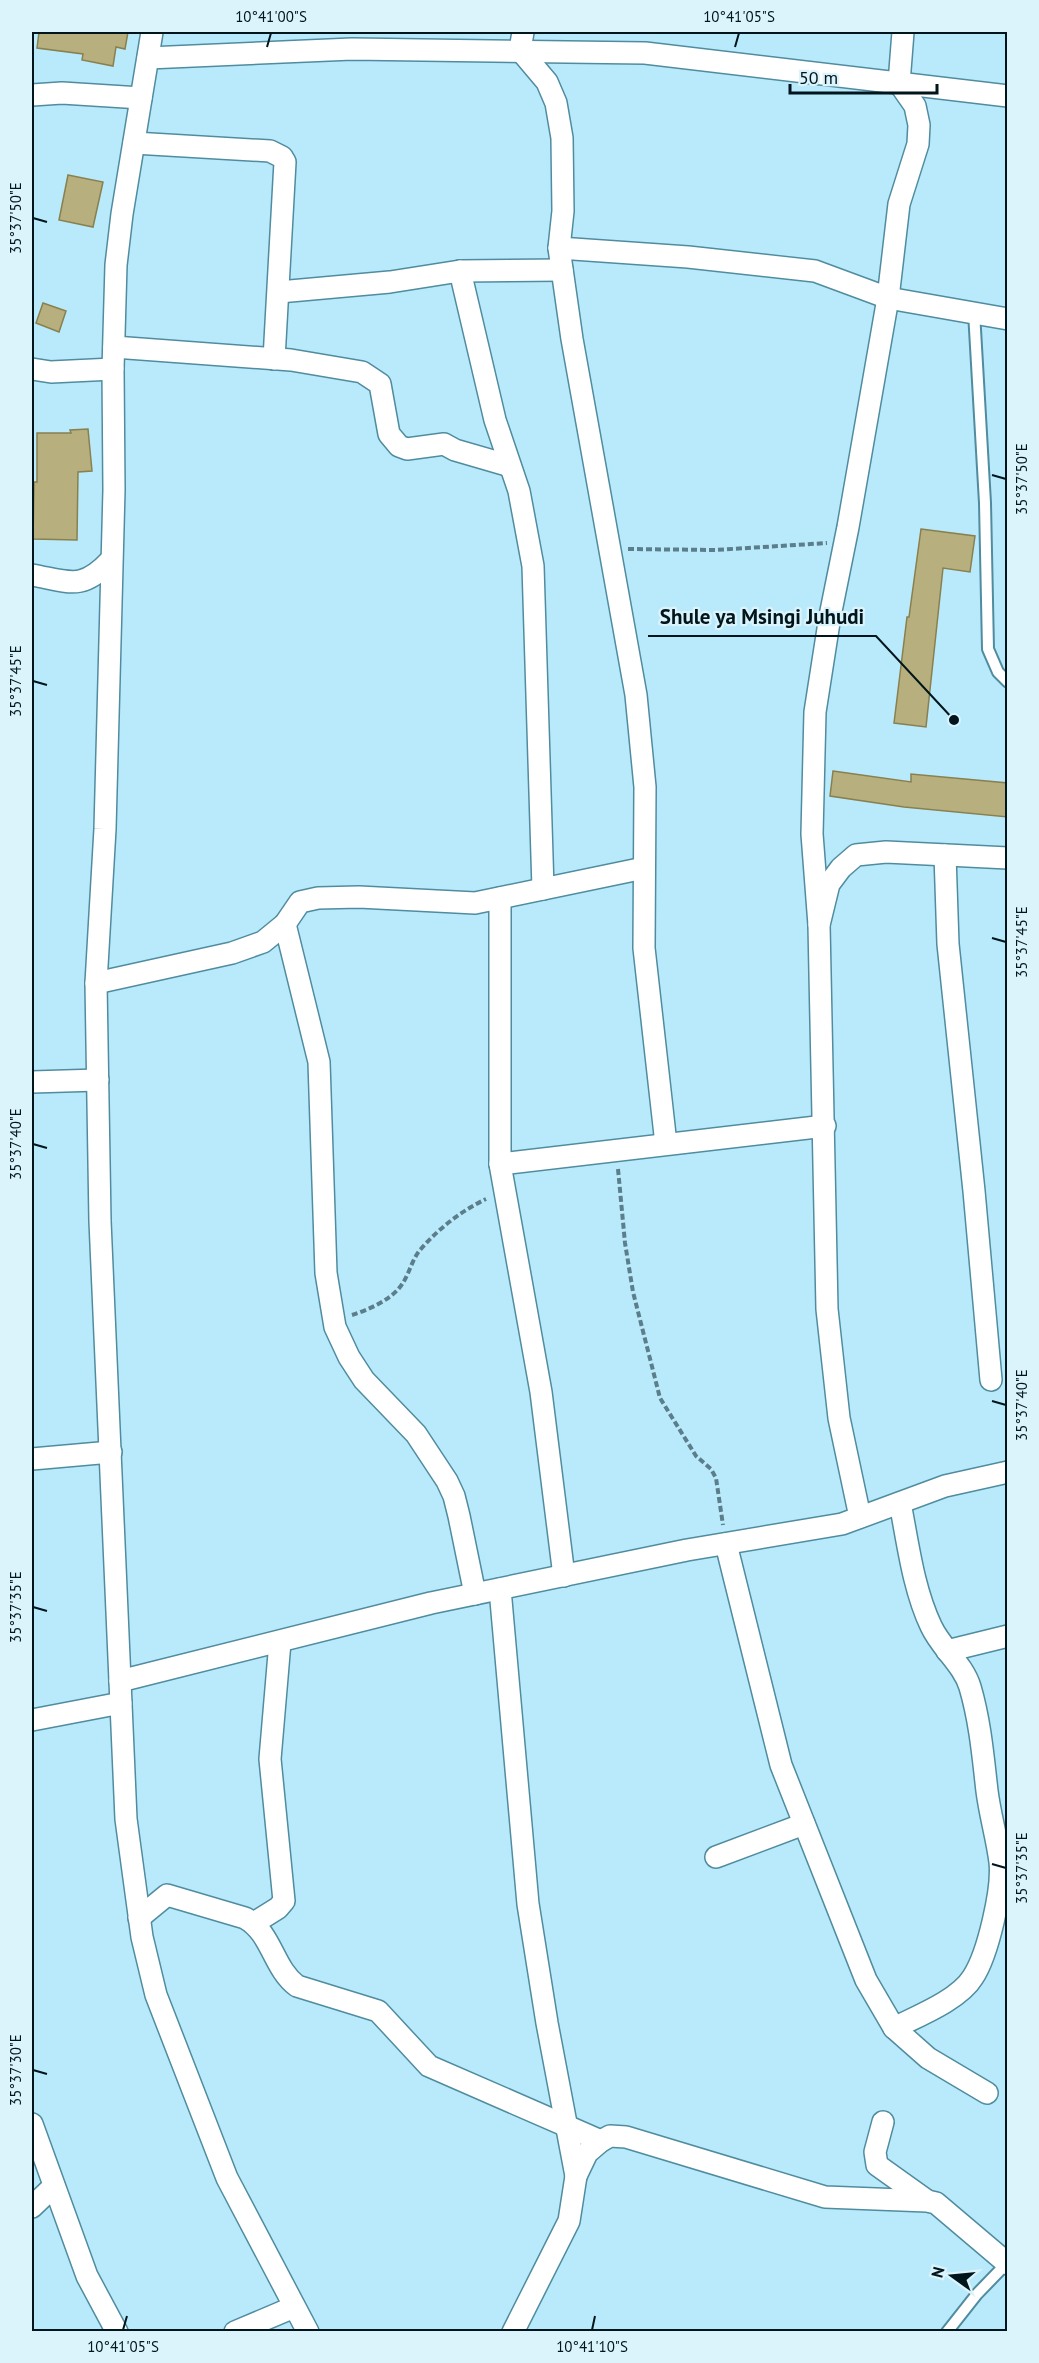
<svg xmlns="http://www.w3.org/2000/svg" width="1039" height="2363" font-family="'PT Sans',sans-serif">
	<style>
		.building { fill: #b7af7d; stroke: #88804f; stroke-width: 1.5 }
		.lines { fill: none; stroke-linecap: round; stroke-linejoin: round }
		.lane-casing { stroke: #508c9f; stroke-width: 14 }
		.street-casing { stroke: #508c9f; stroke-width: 24 }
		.path { stroke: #5b7e8a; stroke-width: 4; stroke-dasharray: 6 3; stroke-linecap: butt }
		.lane { stroke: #fff; stroke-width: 10 }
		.street { stroke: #fff; stroke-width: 21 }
		.ticks { fill: none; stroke: #00151c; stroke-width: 2 }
		.leader { fill: none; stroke: #00151c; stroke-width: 2 }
		.callout-dot { fill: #00151c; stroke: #dbf3fb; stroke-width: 2 }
		.callout-label { font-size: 21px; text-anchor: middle; font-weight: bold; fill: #00151c; stroke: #dbf3fb; stroke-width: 4.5; stroke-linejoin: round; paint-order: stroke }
		.neatline { fill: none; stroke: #00151c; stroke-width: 2 }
		.ticks-label { font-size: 15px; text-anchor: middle; fill: #00151c }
	</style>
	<rect width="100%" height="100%" fill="#b9eafb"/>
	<g class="building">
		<polygon points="39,32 128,32 125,49 116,47 113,66 82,60 83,54 37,48"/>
		<polygon points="68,175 103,182 93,227 59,220"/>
		<polygon points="43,303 66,311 59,332 36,323"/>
		<polygon points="88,429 92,471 78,472 77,540 33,539 34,482 37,482 37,433 71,433 70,430"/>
		<polygon points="921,529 975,536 970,572 943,568 926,727 894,723 907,617 909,617"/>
		<polygon points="833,771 911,782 911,774 1008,783 1008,817 904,807 830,796"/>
	</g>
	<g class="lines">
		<g class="lane-casing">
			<g id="lane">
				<polyline points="974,312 985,503 988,649 998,672 1008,682"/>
				<polyline points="947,2332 977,2294 1006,2264"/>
			</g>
		</g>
		<g class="street-casing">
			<g id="street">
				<polyline points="152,32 122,214 116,265 113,369 114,490 105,829 96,983 100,1221 126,1819 142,1937 156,1995 227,2178 308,2332"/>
				<polyline points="523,32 520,50 547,82 556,103 562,138 563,211 559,248 572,339 636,695 645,787 644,948 666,1144"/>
				<polyline points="148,58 352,49 645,53 1008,96"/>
				<polyline points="32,95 62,93 141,98"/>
				<polyline points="134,143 270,151 282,157 285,162 274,359"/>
				<polyline points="559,248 688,257 815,271 888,298 1008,319"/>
				<polyline points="460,271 495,420 519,491 533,566 543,889"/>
				<polyline points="279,292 390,282 460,271 562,270"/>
				<polyline points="114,347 291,360 362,372 380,384 389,434 399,446 407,449 444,444 455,450 510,466"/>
				<polyline points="32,369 51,372 113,369"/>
				<path d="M32,575c38,7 50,16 79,-15"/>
				<polyline points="945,855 948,944 974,1191 991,1380"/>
				<polyline points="500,898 500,1164 541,1392 564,1576"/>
				<polyline points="285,924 319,1062 326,1273 335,1327 349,1357 364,1380 416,1434 447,1481 454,1496 459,1516 475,1594"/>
				<polyline points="819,925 812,834 815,712 830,616 848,527 888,298 899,204 918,144 919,125 915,106 899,83 903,32"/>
				<polyline points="96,983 232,953 263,942 285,924 300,902 318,898 359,897 475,903 644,868"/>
				<polyline points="32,1082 98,1080"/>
				<polyline points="500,1164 825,1126"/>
				<polyline points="32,1459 111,1452"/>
				<polyline points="860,1517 839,1418 827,1309 819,925 829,884 841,868 856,855 886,852 1008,858"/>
				<polyline points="726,1544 781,1765 866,1980 894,2028 928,2058 987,2093"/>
				<polyline points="500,1589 528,1904 547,2023 576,2176"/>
				<polyline points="947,1651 1008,1636"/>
				<polyline points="120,1681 431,1603 687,1550 842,1524 945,1486 1008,1472"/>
				<polyline points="32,1720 121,1703"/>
				<polyline points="716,1857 804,1824"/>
				<path d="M139,1918l28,-23 78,23c27,15 28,50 52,68l81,25 51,55 172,75"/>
				<polyline points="254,1923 278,1908 284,1901 270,1759 280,1642"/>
				<path d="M894,2028c24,-12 65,-28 79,-51 15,-23 30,-88 27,-115 -3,-24 -10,-47 -13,-71 -4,-35 -7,-70 -17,-104 -7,-23 -29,-39 -39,-61 -18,-38 -23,-83 -31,-123"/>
				<polyline points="883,2122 875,2152 877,2165 926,2200"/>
				<polyline points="32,2124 87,2276 117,2332"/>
				<polyline points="32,2207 54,2186"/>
				<polyline points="235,2332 294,2307"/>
				<polyline points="513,2332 569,2221 576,2176 587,2153 601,2141 610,2136 626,2137 825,2197 927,2201 936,2203 1008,2264"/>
			</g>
		</g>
		<g class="path">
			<polyline points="628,549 715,550 827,543"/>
			<polyline points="618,1169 625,1243 633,1292 660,1398 696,1456 711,1469 716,1478 723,1525"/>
			<path d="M352,1315c16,-5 38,-15 48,-28 9,-11 11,-26 20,-37 18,-21 41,-39 66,-51"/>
		</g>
		<use href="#lane" class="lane"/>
		<use href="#street" class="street"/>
	</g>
	<path class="ticks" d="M267,47l4,-14M735,47l4,-14M33,218l14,4M992,475l14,4M33,681l14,4M992,938l14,4M33,1144l14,4M992,1401l14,4M33,1607l14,4M992,1864l14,4M33,2070l14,4M123,2330l4,-14M592,2330l3,-14"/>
	<path class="leader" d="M954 720L876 636H648"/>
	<circle class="callout-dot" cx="954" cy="720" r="6"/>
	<g class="callout-label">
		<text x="762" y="624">Shule ya Msingi Juhudi</text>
	</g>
	<rect width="1039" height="2363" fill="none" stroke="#dbf3fb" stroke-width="66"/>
	<g transform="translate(952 2276) rotate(285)" stroke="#dbf3fb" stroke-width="4.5" paint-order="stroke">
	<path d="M0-4.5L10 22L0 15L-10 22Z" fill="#00151c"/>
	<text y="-9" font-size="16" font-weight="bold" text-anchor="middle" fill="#00151c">N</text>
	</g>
	<path d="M790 84v9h147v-9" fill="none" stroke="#00151c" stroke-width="3"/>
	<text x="799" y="84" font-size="18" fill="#00151c" stroke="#dbf3fb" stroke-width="4.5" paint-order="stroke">50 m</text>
	<rect x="33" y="33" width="973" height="2297" class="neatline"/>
	<g class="ticks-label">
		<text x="271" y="22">10°41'00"S</text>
		<text x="739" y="22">10°41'05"S</text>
		<text transform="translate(16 218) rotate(-90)" y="5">35°37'50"E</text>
		<text transform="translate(1022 479) rotate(-90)" y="5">35°37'50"E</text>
		<text transform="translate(16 681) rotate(-90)" y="5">35°37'45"E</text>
		<text transform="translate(1022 942) rotate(-90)" y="5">35°37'45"E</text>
		<text transform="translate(16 1144) rotate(-90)" y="5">35°37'40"E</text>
		<text transform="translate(1022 1405) rotate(-90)" y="5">35°37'40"E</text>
		<text transform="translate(16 1607) rotate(-90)" y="5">35°37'35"E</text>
		<text transform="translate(1022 1868) rotate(-90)" y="5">35°37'35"E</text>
		<text transform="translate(16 2070) rotate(-90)" y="5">35°37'30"E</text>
		<text x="123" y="2352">10°41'05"S</text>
		<text x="592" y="2352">10°41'10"S</text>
	</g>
</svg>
